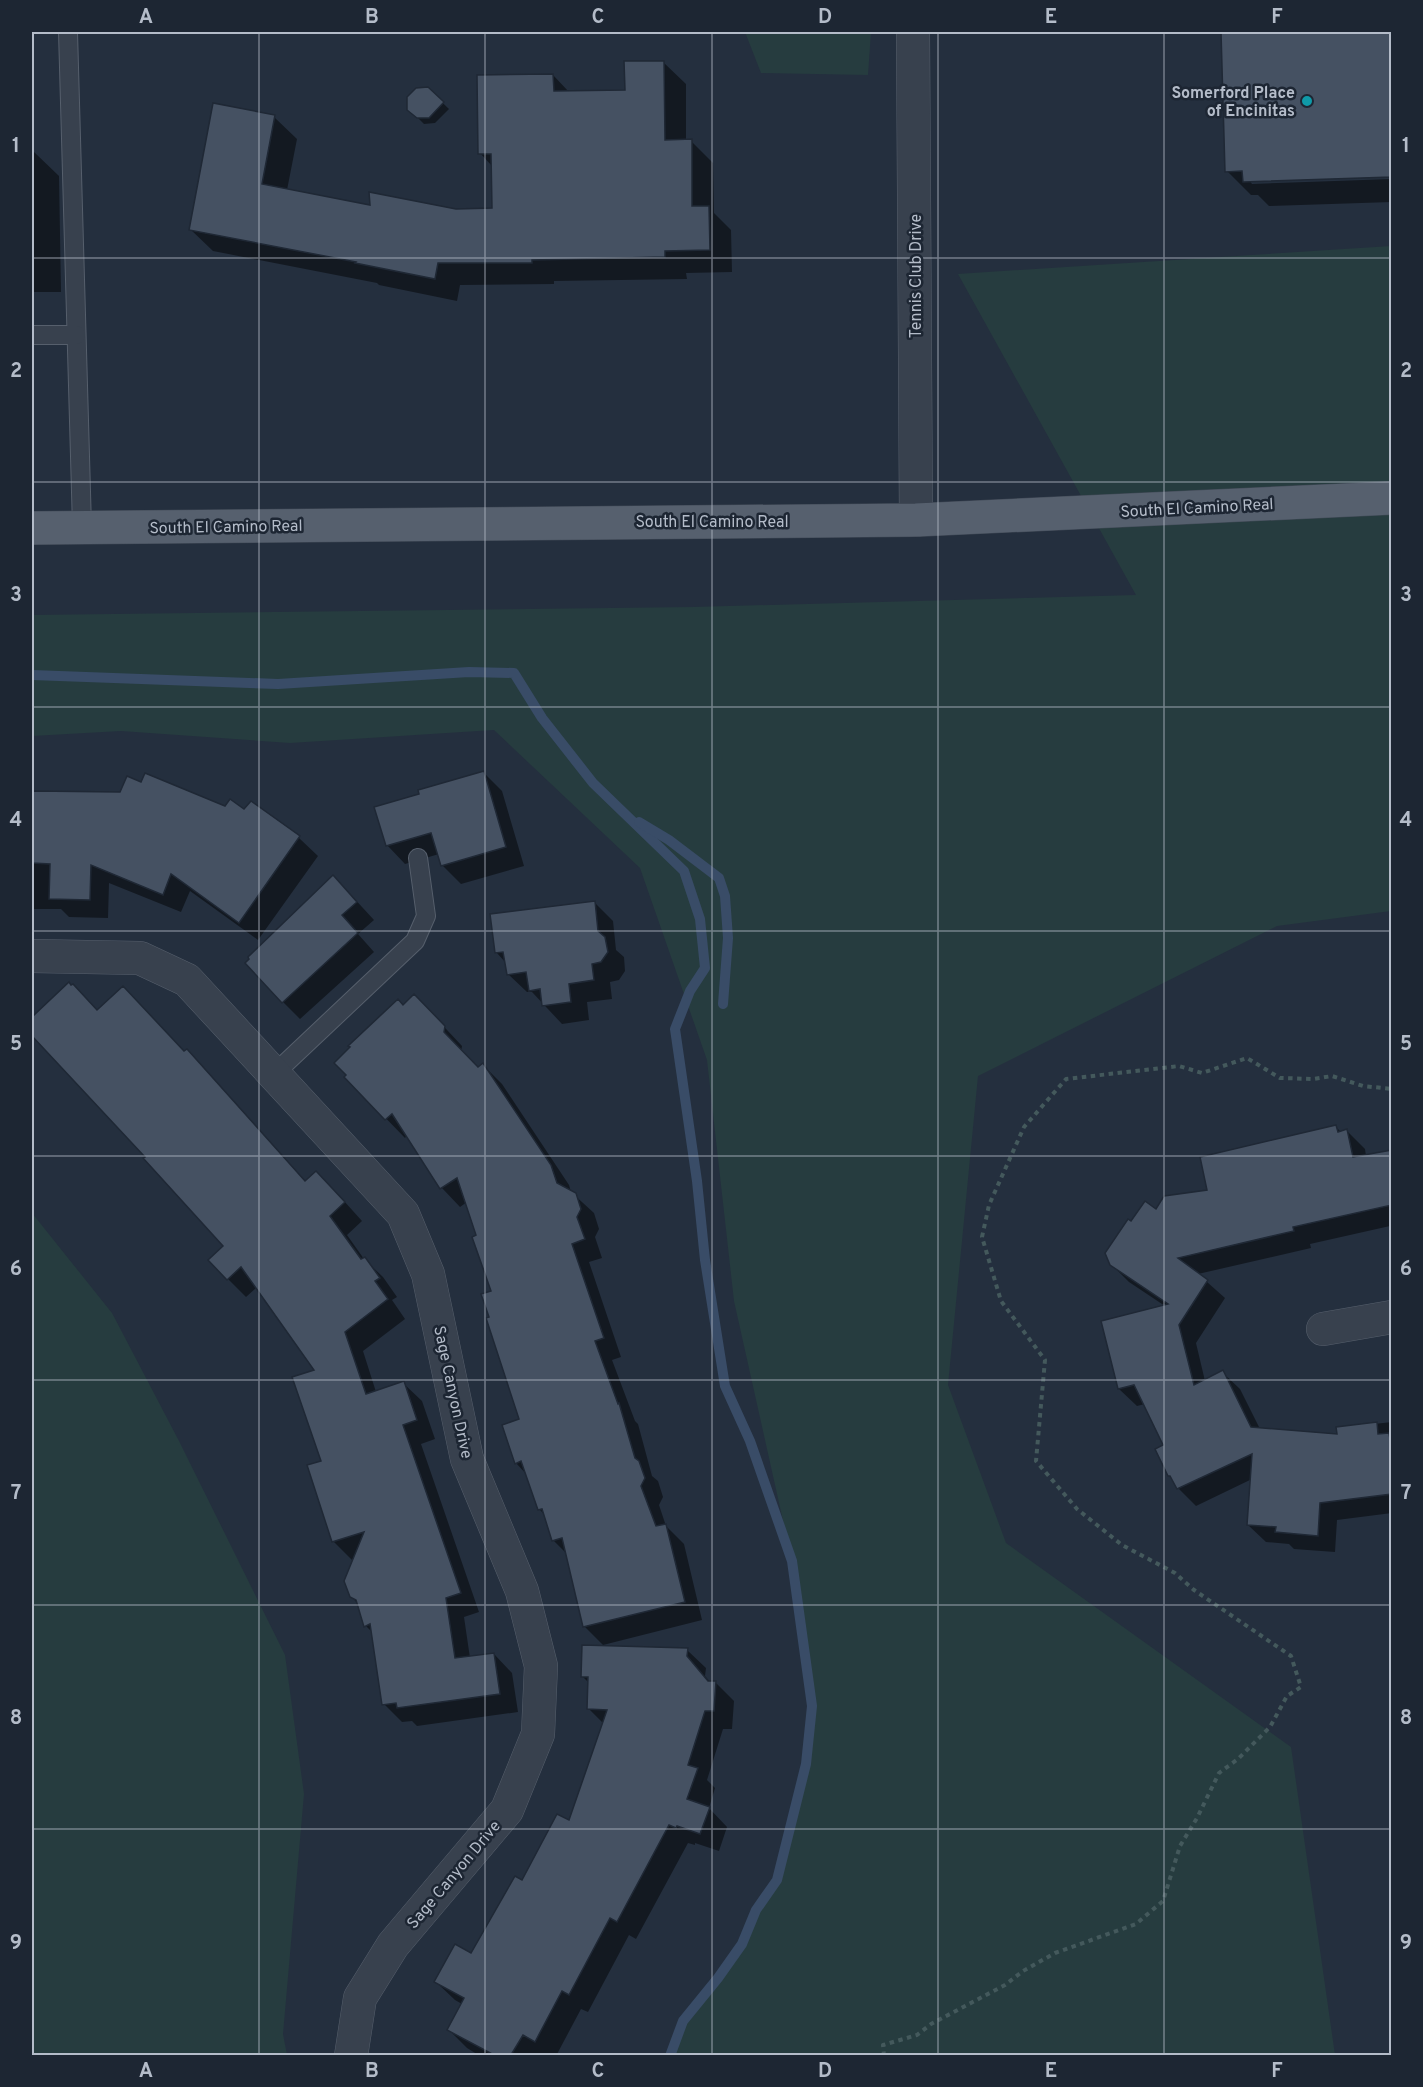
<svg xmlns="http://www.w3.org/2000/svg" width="1423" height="2087" font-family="Overpass,sans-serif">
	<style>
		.green { fill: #263c3f }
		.shadow { fill: #0007 }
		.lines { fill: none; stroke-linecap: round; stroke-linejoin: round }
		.stream { stroke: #394c67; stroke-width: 10 }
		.building { fill: #455162; stroke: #1f2835; stroke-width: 1.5 }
		.service-casing { stroke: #565f6c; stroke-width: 20 }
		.minor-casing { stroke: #565f6c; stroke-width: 34 }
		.primary-casing { stroke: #414a57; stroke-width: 34 }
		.path { stroke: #44595c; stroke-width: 4; stroke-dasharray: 4.5 4.5; stroke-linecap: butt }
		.service { stroke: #38414e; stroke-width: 18 }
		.minor { stroke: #38414e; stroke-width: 33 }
		.primary { stroke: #56606e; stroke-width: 33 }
		.grid { fill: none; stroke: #b4bcc9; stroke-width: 1.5; stroke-opacity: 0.55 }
		.culture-dot { fill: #0f9aa8; stroke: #1d2633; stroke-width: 2 }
		.labels { text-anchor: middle; stroke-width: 5; stroke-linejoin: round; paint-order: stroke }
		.poi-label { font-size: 16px; font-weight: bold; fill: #b4bcc9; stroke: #1d2633; text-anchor: end }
		.street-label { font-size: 16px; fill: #b4bcc9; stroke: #1d2633 }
		.neatline { fill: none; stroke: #b4bcc9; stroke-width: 2 }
		.grid-label { font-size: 20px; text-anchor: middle; font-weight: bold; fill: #b4bcc9 }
	</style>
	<rect width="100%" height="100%" fill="#242f3e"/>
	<g class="green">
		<polygon points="745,32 871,32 868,75 761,73"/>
		<polygon points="1391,246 1391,911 1277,926 978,1076 948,1385 1006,1543 1291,1747 1335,2055 670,2055 683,2021 718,1978 742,1944 756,1910 777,1880 806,1764 812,1706 802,1626 792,1561 734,1301 707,1060 640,868 494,730 290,743 121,731 32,736 32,615 693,607 1136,595 958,274"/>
		<polygon points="32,1213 112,1313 179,1441 285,1655 304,1794 283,2034 287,2055 32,2055"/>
	</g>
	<g class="shadow">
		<polygon points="1222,32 1392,32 1392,176 1250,181 1252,184 1392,179 1392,202 1269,206 1258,195 1251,195 1227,171"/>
		<polygon points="663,62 686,84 686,141 691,141 713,163 714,213 731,230 732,272 686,273 687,279 554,281 554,284 460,285 457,301 379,285 377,283 213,251 190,229 274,117 297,139 287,190 371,206 456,210 493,210 492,166 480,153 553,75 569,92 626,91"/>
		<polygon points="428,89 449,109 435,123 424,124 409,109"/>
		<polygon points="32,152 34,152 59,176 61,292 32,292"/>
		<polygon points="483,772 502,791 524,866 461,884 442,865 439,854 405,864 387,845 421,795"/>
		<polygon points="32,792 121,793 245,811 251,803 299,838 318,856 258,940 190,891 181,912 109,883 108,918 69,917 61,909 32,909"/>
		<polygon points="351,895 374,920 358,934 374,952 300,1019 283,1002"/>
		<polygon points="594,902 613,921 616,950 624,957 625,971 619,980 610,982 612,999 587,1002 589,1020 562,1024 532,992 527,992 508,974 506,963 496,952"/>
		<polygon points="69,984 98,1011 185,1053 187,1051 306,1182 335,1191 362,1221 347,1235 364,1259 383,1277 397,1297 392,1300 405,1319 363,1351 376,1392 403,1383 422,1401 435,1439 421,1444 479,1612 464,1617 470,1658 494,1654 512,1673 518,1712 417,1726 412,1721 402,1722 384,1704 373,1633 366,1626 358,1604 351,1596 355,1559 352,1560 334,1542 309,1466 323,1462 317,1371 257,1287 246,1297 228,1279 226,1246 147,1157 32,1034 32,1019"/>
		<polygon points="403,1007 433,1015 462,1046 461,1052 478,1069 483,1065 502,1084 569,1185 571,1192 594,1213 599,1229 595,1237 602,1258 589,1262 621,1357 612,1360 635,1421 638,1424 652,1476 658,1481 663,1497 659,1505 666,1526 684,1544 702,1620 603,1645 584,1626 567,1554 554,1541 545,1515 540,1510 527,1475 516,1463 521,1420 491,1318 493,1292 467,1202 460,1207 442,1188 407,1135 405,1138 346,1077"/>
		<polygon points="1336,1127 1341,1132 1347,1131 1365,1149 1366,1156 1392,1151 1392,1232 1390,1226 1310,1244 1311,1248 1198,1274 1225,1298 1196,1343 1205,1381 1222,1372 1240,1389 1260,1429 1339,1436 1338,1428 1392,1422 1392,1513 1337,1520 1335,1552 1294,1549 1289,1544 1266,1542 1248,1525 1252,1479 1196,1506 1178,1488 1165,1445 1145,1404 1137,1406 1119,1389 1165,1306 1129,1282 1111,1264 1132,1223 1156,1211 1209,1191"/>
		<polygon points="687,1650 706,1668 705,1676 710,1682 715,1682 734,1701 732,1729 723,1729 707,1780 715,1788 709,1808 727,1827 719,1851 695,1843 695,1845 688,1843 636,1939 629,1935 588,2012 581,2009 556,2056 480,2056 467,2048 449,2030 462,2004 455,2000 436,1982 472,1955 570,1822 604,1724 589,1709 590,1684 582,1676"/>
	</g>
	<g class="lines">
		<g class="stream">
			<polyline points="32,675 278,684 469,672 514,673 542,718 593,783 684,871 700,919 705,968 690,991 675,1029 697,1181 705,1260 725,1386 750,1441 792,1561 812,1706 806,1764 777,1880 756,1910 742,1944 718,1978 683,2021 670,2056"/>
			<polyline points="639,822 669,840 719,878 725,896 728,938 723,1004"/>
		</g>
	</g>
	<g class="building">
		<polygon points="1221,32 1392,32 1392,177 1243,182 1242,171 1225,172"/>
		<polygon points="624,61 664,61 665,140 692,139 692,206 709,206 710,250 665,251 665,257 532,260 532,263 438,263 435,279 355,263 356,262 189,230 213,103 275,115 262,184 370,205 369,192 456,209 492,208 491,154 478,154 477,75 553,74 554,91 625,90"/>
		<polygon points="428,87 444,102 429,118 417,118 407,110 407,97 416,88"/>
		<polygon points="484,771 506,847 441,866 431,833 386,846 374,807 419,794 418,790"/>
		<polygon points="145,773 225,806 230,799 244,809 251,801 300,836 239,923 171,874 163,895 91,865 90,900 49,899 50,864 32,863 32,791 120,792 127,776 141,782"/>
		<polygon points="333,875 357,902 342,915 358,933 282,1003 245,963 249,959 248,957"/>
		<polygon points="595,901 598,931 605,937 608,952 601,962 592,964 594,980 569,984 571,1002 542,1006 540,989 529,991 526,972 507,975 503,952 495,953 490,914"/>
		<polygon points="69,982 71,985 73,984 97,1010 123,986 184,1051 187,1049 305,1181 316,1171 345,1202 330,1216 361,1259 365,1257 380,1278 375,1281 388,1299 345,1332 366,1394 404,1381 417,1420 403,1425 461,1593 446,1598 455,1658 494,1653 500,1694 397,1708 396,1703 382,1705 370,1624 364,1627 356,1600 350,1597 344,1581 364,1532 332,1542 307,1465 321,1461 292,1377 314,1370 241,1267 227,1280 208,1260 223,1246 143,1158 145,1157 32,1036 32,1017"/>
		<polygon points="414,994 445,1026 444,1032 478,1067 483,1063 551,1165 557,1183 576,1193 581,1209 577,1217 585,1239 572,1244 604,1338 595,1341 618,1404 619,1403 635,1458 639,1461 645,1478 641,1486 656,1526 666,1524 685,1602 583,1627 562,1538 552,1541 542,1509 538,1510 521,1461 515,1464 502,1425 519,1419 486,1318 489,1317 481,1294 491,1291 472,1237 476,1235 457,1178 440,1189 392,1114 385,1120 344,1077 346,1075 334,1063 350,1047 348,1046 398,999 403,1005"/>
		<polygon points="1336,1125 1338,1132 1347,1129 1353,1157 1392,1150 1392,1205 1293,1227 1294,1231 1178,1258 1208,1280 1179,1325 1194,1385 1223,1370 1251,1427 1337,1434 1336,1427 1377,1422 1378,1434 1389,1433 1392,1450 1392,1494 1320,1503 1318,1536 1275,1532 1276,1527 1247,1525 1252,1454 1177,1489 1170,1476 1168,1476 1155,1449 1163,1445 1134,1385 1118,1389 1101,1321 1168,1304 1110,1265 1105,1253 1128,1219 1131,1221 1145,1201 1156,1209 1164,1196 1207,1190 1200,1157"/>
		<polygon points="582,1645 688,1648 687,1656 708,1681 716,1681 714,1711 705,1711 688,1765 698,1768 687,1799 710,1807 700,1834 677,1826 676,1828 669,1825 617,1922 610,1918 569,1995 562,1991 535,2042 523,2035 511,2055 494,2055 447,2030 464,1998 434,1982 455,1944 471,1953 515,1876 522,1880 557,1814 569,1820 607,1710 587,1709 588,1677 581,1677"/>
	</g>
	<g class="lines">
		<g class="service-casing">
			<g id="service">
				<polyline points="68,32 82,527"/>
				<polyline points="32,335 76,335"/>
				<polyline points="274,1074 415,941 426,916 418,858"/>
			</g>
		</g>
		<g class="minor-casing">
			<g id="minor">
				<polyline points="913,32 916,520"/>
				<polyline points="32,956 140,958 187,980 403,1214 428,1274 467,1459 522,1591 541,1666 538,1734 507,1810 393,1945 360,1998 351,2056"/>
				<polyline points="1323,1329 1392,1317"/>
			</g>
		</g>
		<g class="primary-casing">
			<polyline id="primary" points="32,528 916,520 1392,498"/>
		</g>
		<polyline class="path" points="884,2056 883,2045 917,2035 931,2024 1005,1985 1023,1971 1055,1953 1136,1924 1163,1901 1180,1846 1197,1818 1219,1773 1238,1759 1270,1727 1287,1696 1301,1687 1291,1656 1194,1590 1175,1573 1122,1545 1077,1509 1036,1461 1045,1360 1001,1301 982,1237 989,1205 1024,1127 1066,1079 1179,1066 1202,1073 1247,1058 1280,1078 1314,1079 1332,1076 1363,1086 1392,1089"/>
		<use href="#service" class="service"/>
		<use href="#minor" class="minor"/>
		<use href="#primary" class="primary"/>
	</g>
	<path class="grid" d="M259,32v2024M485,32v2024M712,32v2024M938,32v2024M1164,32v2024M32,258h1360M32,482h1360M32,707h1360M32,931h1360M32,1156h1360M32,1380h1360M32,1605h1360M32,1829h1360"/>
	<circle class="culture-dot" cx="1307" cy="101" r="6"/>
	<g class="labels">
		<g class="poi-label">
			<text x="1295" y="98">Somerford Place<tspan x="1295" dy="18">of Encinitas</tspan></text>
		</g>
		<g class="street-label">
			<text transform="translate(915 276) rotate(-90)" y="6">Tennis Club Drive</text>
			<text transform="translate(1197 507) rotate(-3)" y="6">South El Camino Real</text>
			<text x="712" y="527">South El Camino Real</text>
			<text transform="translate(226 526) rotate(-1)" y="6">South El Camino Real</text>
			<text transform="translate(454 1392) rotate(78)" y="6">Sage Canyon Drive</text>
			<text transform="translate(453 1874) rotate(-50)" y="6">Sage Canyon Drive</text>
		</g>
	</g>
	<rect width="1423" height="2087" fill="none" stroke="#1d2633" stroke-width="66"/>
	<rect x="33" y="33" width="1357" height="2021" class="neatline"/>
	<g class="grid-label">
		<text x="146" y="23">A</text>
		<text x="372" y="23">B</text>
		<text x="598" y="23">C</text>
		<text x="825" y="23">D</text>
		<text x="1051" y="23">E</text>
		<text x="1277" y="23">F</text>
		<text x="16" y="152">1</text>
		<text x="1406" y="152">1</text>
		<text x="16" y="377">2</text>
		<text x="1406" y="377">2</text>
		<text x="16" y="601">3</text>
		<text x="1406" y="601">3</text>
		<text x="16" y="826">4</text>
		<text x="1406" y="826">4</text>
		<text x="16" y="1050">5</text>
		<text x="1406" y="1050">5</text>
		<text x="16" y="1275">6</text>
		<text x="1406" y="1275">6</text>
		<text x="16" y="1499">7</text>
		<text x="1406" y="1499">7</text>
		<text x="16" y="1724">8</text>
		<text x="1406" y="1724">8</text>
		<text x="16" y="1949">9</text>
		<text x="1406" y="1949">9</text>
		<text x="146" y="2077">A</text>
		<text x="372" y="2077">B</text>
		<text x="598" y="2077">C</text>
		<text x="825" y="2077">D</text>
		<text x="1051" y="2077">E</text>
		<text x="1277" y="2077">F</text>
	</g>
</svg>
